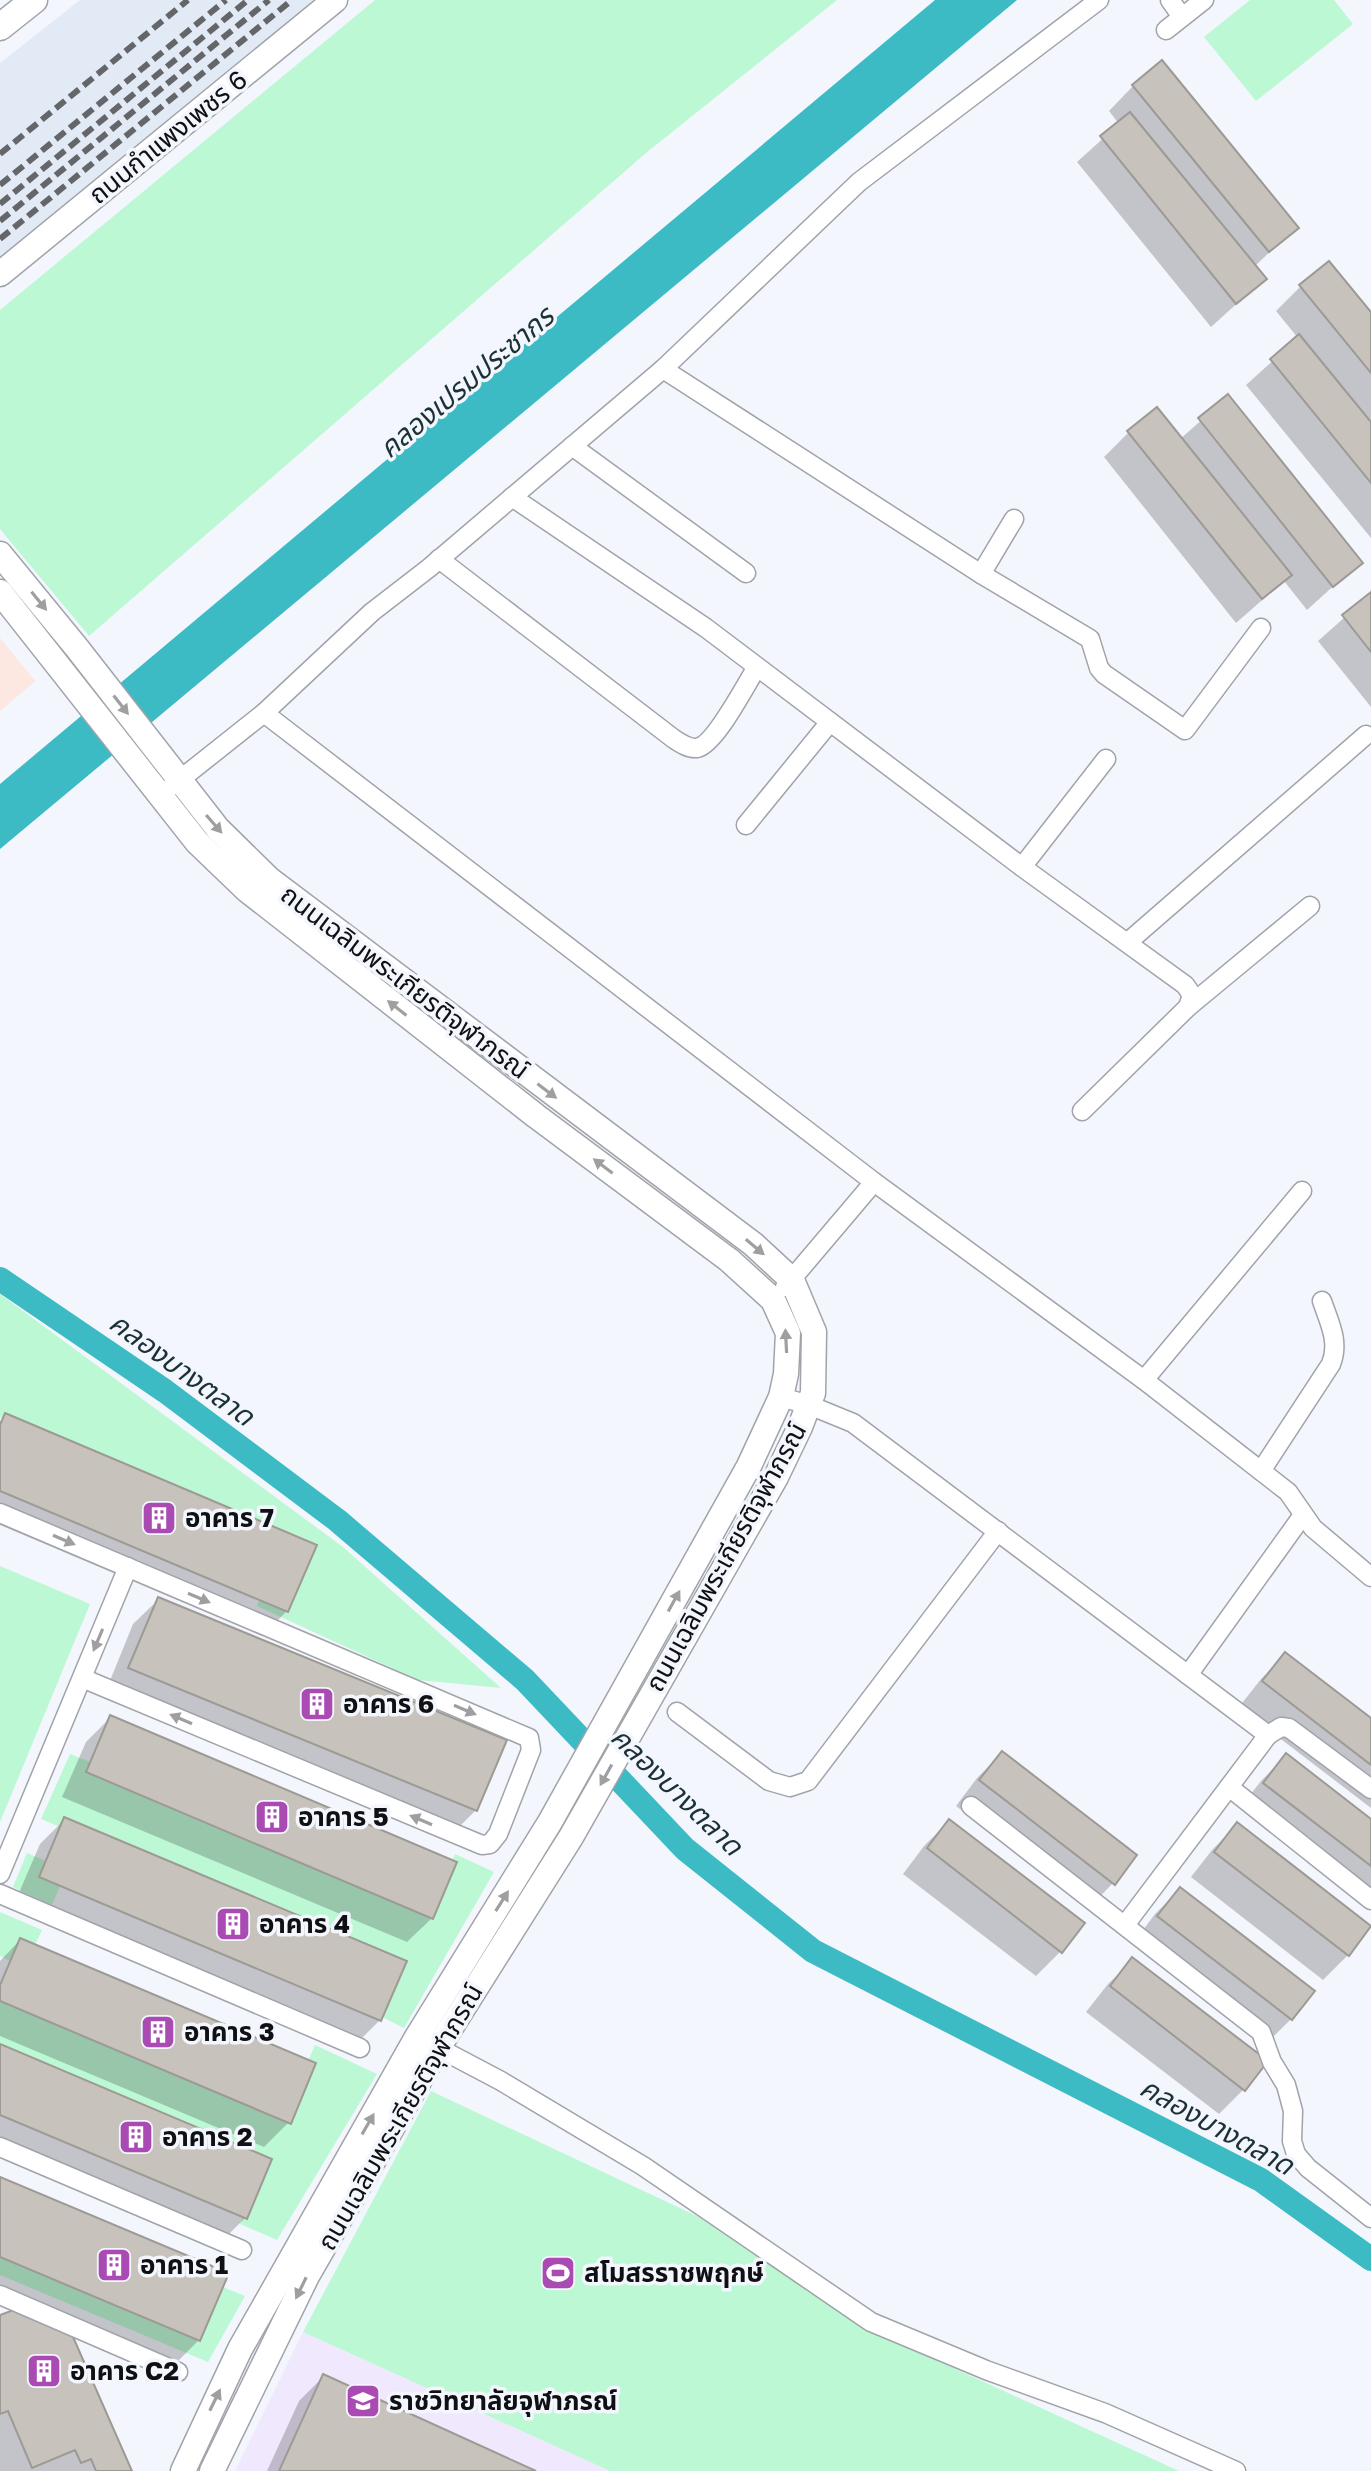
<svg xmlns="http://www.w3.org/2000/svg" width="1371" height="2471" font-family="'Golos Text','Noto Sans Thai',sans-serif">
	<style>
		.commercial { fill: #fce7e1 }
		.built { fill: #e2eaf6 }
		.education { fill: #f0e8fd }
		.green { fill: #bdf8d5 }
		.water { fill: #3cbbc4 }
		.shadow { fill: #0003 }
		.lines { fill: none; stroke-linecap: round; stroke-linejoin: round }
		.canal { stroke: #3cbbc4; stroke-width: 24 }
		.building { fill: #c7c2bc; stroke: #9d9994; stroke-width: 2 }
		.minor-casing { stroke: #a0a3a9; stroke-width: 21 }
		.tertiary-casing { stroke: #a0a3a9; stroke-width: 27 }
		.secondary-casing { stroke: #a0a3a9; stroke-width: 29 }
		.minor { stroke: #fff; stroke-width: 18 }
		.tertiary { stroke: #fff; stroke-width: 24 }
		.secondary { stroke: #fff; stroke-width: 26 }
		.rail { stroke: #64666a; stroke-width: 6; stroke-dasharray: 12 6; stroke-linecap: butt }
		.oneway { fill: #9f9fa1 }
		.labels { text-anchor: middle; stroke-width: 7; stroke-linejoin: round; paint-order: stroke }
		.street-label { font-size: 26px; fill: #0f1013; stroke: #f3f6fd }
		.poi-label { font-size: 26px; font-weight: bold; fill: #0f1013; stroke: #f3f6fd; text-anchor: start }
		.water-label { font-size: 28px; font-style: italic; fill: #1b3133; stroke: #f3f6fd }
	</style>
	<rect width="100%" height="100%" fill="#f3f6fd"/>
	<polygon class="commercial" points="0,638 35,681 0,711"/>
	<polygon class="built" points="80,0 330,0 0,279 0,63"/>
	<polygon class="education" points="303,2332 610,2471 235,2471"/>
	<g class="green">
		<polygon points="375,0 837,0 646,153 89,636 0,529 0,310"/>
		<polygon points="1250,0 1334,0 1353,24 1256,101 1204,37"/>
		<polygon points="0,1294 343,1547 501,1688 418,1680 257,1606 282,1540 0,1418"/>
		<polygon points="0,1566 90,1604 0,1822"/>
		<polygon points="70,1754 435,1898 455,1854 494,1872 404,2028 376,2014 394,1965 41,1819"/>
		<polygon points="27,1853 46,1861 39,1877 60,1886 52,1905 13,1887"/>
		<polygon points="0,1912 42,1930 35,1945 10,1961 0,1956"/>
		<polygon points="0,1991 287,2109 315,2045 377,2074 277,2240 240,2224 265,2165 0,2056"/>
		<polygon points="431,2091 699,2217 866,2328 1179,2471 610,2471 303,2332"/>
		<polygon points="0,2198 245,2296 208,2362 0,2275"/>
	</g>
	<polygon class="water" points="935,0 1017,0 0,849 0,784"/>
	<g class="shadow">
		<polygon points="1133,86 1296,227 1254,267 1264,279 1211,327 1077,162 1119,124 1109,111"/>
		<polygon points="1301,286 1371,315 1371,538 1246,385 1298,338 1276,311"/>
		<polygon points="1228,397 1360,562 1307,610 1284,581 1236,623 1104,457 1128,433 1180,439"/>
		<polygon points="1371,594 1371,707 1318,641"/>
		<polygon points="6,1415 287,1611 262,1636 0,1525 0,1421"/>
		<polygon points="158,1600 476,1810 451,1835 105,1693 133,1624"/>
		<polygon points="1285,1655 1371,1720 1371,1808 1239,1707 1261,1679"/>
		<polygon points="111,1717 432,1918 407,1942 62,1797 86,1742"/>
		<polygon points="1002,1753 1113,1883 1089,1908 956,1806 977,1778"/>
		<polygon points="1286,1756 1371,1821 1371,1909 1240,1808 1261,1781"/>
		<polygon points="65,1819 380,2020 355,2045 15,1902 40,1844"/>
		<polygon points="949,1821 1061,1951 1036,1976 903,1874 924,1846"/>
		<polygon points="1237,1825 1348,1955 1323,1980 1191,1877 1212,1850"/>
		<polygon points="1180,1889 1291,2019 1266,2044 1134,1942 1155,1914"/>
		<polygon points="20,1940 289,2122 264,2147 0,2036 0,1961"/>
		<polygon points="1133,1960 1244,2089 1219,2114 1086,2012 1108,1984"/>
		<polygon points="0,2046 245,2218 220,2243 0,2150"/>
		<polygon points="0,2179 199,2340 174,2365 0,2292"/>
		<polygon points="0,2318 129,2471 0,2471"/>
		<polygon points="324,2376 531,2471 267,2471 299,2401"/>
	</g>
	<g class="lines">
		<polyline class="canal" points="0,1279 165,1391 337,1520 525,1680 685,1849 813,1951 1261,2180 1371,2259"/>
	</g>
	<g class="building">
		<polygon points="1162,60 1299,228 1269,252 1132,85"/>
		<polygon points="1130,112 1267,279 1236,304 1100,136"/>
		<polygon points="1329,261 1371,312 1371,373 1299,285"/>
		<polygon points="1299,334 1371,422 1371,483 1270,359"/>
		<polygon points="1228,394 1363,563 1333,587 1198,418"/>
		<polygon points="1157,407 1292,575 1262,599 1127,431"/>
		<polygon points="1371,592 1371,652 1342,615"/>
		<polygon points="5,1413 317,1545 288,1612 0,1491 0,1425"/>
		<polygon points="158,1597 507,1740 477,1811 128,1668"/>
		<polygon points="1285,1652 1371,1718 1371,1765 1262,1681"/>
		<polygon points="110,1715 457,1862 433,1919 86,1772"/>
		<polygon points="1002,1751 1137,1855 1115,1885 979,1780"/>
		<polygon points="1286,1753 1371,1819 1371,1866 1263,1783"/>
		<polygon points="64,1817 407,1961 381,2021 39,1877"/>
		<polygon points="949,1819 1085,1923 1062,1953 927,1848"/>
		<polygon points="1237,1822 1371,1926 1349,1956 1214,1852"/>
		<polygon points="1180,1887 1315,1991 1292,2020 1157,1916"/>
		<polygon points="20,1938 316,2063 291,2124 0,2001 0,1985"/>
		<polygon points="1132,1957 1268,2061 1245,2091 1110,1986"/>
		<polygon points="0,2044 272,2159 247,2219 0,2115"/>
		<polygon points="0,2177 229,2273 200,2341 0,2257"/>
		<polygon points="16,2309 70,2330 132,2471 96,2471 91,2459 81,2463 75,2450 32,2468 8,2411 0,2414 0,2315"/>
		<polygon points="323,2374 536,2471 279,2471"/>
	</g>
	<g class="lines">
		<g class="minor-casing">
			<g id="minor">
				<polyline points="1170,0 1182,17"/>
				<polyline points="1166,30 1204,0"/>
				<polyline points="663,369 981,574 1090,639 1099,668 1104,674 1185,730 1261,628"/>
				<polyline points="572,446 746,573"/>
				<polyline points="512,497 706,628 1022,867 1185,985 1192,995 1188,1007 1082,1111"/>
				<path d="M439,559l235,180c6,4 15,10 23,9 18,-3 49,-64 60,-81"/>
				<polyline points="981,574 1014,519"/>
				<polyline points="264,713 874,1182 1144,1380 1288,1492 1313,1528 1371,1577"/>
				<polyline points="172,786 264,713 372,612 429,568 663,369 859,182 1099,0"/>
				<polyline points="746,825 830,722"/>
				<polyline points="1022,867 1106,759"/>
				<polyline points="1128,942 1366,735"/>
				<polyline points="1188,1007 1310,906"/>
				<polyline points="785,1287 874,1182"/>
				<polyline points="1144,1380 1302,1191"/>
				<polyline points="781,1397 809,1405 853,1423 1268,1735 1125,1925"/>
				<path d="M1261,1471l70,-107c9,-22 -2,-42 -9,-63"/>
				<polyline points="0,1513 529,1738 531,1750 498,1834 490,1844 482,1845 82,1678"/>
				<polyline points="1188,1675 1303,1515"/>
				<polyline points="677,1712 769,1781 790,1787 808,1781 998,1531"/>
				<polyline points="1268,1735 1281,1727 1289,1728 1371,1789"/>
				<polyline points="1229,1787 1371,1900"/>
				<polyline points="971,1806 1261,2032 1272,2062 1286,2085 1293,2111 1292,2141 1296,2154 1308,2168 1371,2218"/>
				<polyline points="0,1874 128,1567"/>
				<polyline points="0,1894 360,2048"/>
				<polyline points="429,2043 501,2081 643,2166 871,2322 986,2370 1105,2413 1236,2471"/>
				<polyline points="0,2147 242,2250"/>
				<polyline points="0,2295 178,2372"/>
			</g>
		</g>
		<g class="tertiary-casing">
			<g id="tertiary">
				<polyline points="0,274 335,0"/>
				<polyline points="0,554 77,648 218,829 269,879 753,1244 792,1280 814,1332 813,1393 800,1427 776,1477 571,1837 438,2048 307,2276 212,2471"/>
				<polyline points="0,592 197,842 247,890 536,1116 729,1260 773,1300 788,1333 786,1374 781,1397 749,1466 550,1822 417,2037 240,2349 183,2471"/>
			</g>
		</g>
		<g class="secondary-casing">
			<polyline id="secondary" points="0,27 34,0"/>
		</g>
		<use href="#minor" class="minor"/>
		<use href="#tertiary" class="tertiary"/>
		<use href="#secondary" class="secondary"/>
		<g class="rail">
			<polyline points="0,154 188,0"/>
			<polyline points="0,185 226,0"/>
			<polyline points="0,204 248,0"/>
			<polyline points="0,221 269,0"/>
			<polyline points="0,239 292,0"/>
		</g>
	</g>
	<defs><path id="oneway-solid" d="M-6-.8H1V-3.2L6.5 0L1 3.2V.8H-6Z" transform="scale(2)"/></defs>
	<g class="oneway">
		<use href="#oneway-solid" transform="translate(39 601) rotate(51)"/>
		<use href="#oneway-solid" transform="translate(121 705) rotate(52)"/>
		<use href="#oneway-solid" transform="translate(214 824) rotate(49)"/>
		<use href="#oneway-solid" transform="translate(397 1008) rotate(-142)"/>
		<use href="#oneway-solid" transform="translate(547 1091) rotate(37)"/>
		<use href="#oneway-solid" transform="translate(603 1166) rotate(-143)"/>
		<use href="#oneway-solid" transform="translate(755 1247) rotate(40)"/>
		<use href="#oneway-solid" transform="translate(786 1341) rotate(-93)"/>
		<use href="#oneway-solid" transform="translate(64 1540) rotate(23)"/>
		<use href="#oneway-solid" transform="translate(199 1598) rotate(23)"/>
		<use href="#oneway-solid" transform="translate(674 1601) rotate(-61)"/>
		<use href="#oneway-solid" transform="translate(98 1640) rotate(113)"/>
		<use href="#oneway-solid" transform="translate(465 1710) rotate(23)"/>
		<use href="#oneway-solid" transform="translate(181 1719) rotate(-157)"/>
		<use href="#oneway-solid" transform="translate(606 1775) rotate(119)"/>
		<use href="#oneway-solid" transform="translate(421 1820) rotate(-157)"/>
		<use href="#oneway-solid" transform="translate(502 1901) rotate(-58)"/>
		<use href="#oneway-solid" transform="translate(368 2124) rotate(-60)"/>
		<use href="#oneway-solid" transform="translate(301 2288) rotate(116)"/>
		<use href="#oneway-solid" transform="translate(215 2400) rotate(-64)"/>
	</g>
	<defs>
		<g id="building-square" transform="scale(1.8)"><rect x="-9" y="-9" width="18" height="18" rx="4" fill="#aa4bb4" stroke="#f3f6fd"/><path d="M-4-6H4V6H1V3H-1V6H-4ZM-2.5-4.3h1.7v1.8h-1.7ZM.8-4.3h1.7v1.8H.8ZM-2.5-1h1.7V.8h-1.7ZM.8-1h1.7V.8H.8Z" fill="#fff"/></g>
		<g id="stadium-square" transform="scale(1.8)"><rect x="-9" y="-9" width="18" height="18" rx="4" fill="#aa4bb4" stroke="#f3f6fd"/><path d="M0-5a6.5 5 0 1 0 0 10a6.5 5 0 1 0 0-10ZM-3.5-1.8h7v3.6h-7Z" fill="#fff"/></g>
		<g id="university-square" transform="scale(1.8)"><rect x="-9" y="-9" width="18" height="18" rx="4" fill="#aa4bb4" stroke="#f3f6fd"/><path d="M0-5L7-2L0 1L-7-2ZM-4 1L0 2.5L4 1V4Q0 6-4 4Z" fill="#fff"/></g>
	</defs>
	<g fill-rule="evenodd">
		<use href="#building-square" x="159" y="1518"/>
		<use href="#building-square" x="317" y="1704"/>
		<use href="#building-square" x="272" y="1817"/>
		<use href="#building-square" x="233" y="1924"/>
		<use href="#building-square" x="158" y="2032"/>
		<use href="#building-square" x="136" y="2137"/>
		<use href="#building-square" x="114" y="2265"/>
		<use href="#stadium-square" x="558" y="2273"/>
		<use href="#building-square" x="44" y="2371"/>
		<use href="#university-square" x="363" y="2401"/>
	</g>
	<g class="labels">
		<g class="street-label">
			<text transform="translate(168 137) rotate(-39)" y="9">ถนนกำแพงเพชร 6</text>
			<text transform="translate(405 982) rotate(37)" y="9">ถนนเฉลิมพระเกียรติจุฬาภรณ์</text>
			<text transform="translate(726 1557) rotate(-61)" y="9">ถนนเฉลิมพระเกียรติจุฬาภรณ์</text>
			<text transform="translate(400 2117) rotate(-60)" y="9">ถนนเฉลิมพระเกียรติจุฬาภรณ์</text>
		</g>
		<g class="poi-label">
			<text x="185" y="1527">อาคาร 7</text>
			<text x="343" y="1713">อาคาร 6</text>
			<text x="298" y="1826">อาคาร 5</text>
			<text x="259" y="1933">อาคาร 4</text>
			<text x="184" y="2041">อาคาร 3</text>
			<text x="162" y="2146">อาคาร 2</text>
			<text x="140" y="2274">อาคาร 1</text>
			<text x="584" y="2282">สโมสรราชพฤกษ์</text>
			<text x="70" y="2380">อาคาร C2</text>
			<text x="389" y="2410">ราชวิทยาลัยจุฬาภรณ์</text>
		</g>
		<g class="water-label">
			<text transform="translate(466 382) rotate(-40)" y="10">คลองเปรมประชากร</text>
			<text transform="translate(182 1369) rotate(36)" y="10">คลองบางตลาด</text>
			<text transform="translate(677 1791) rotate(44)" y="10">คลองบางตลาด</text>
			<text transform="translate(1217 2126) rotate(29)" y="10">คลองบางตลาด</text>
		</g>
	</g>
</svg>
